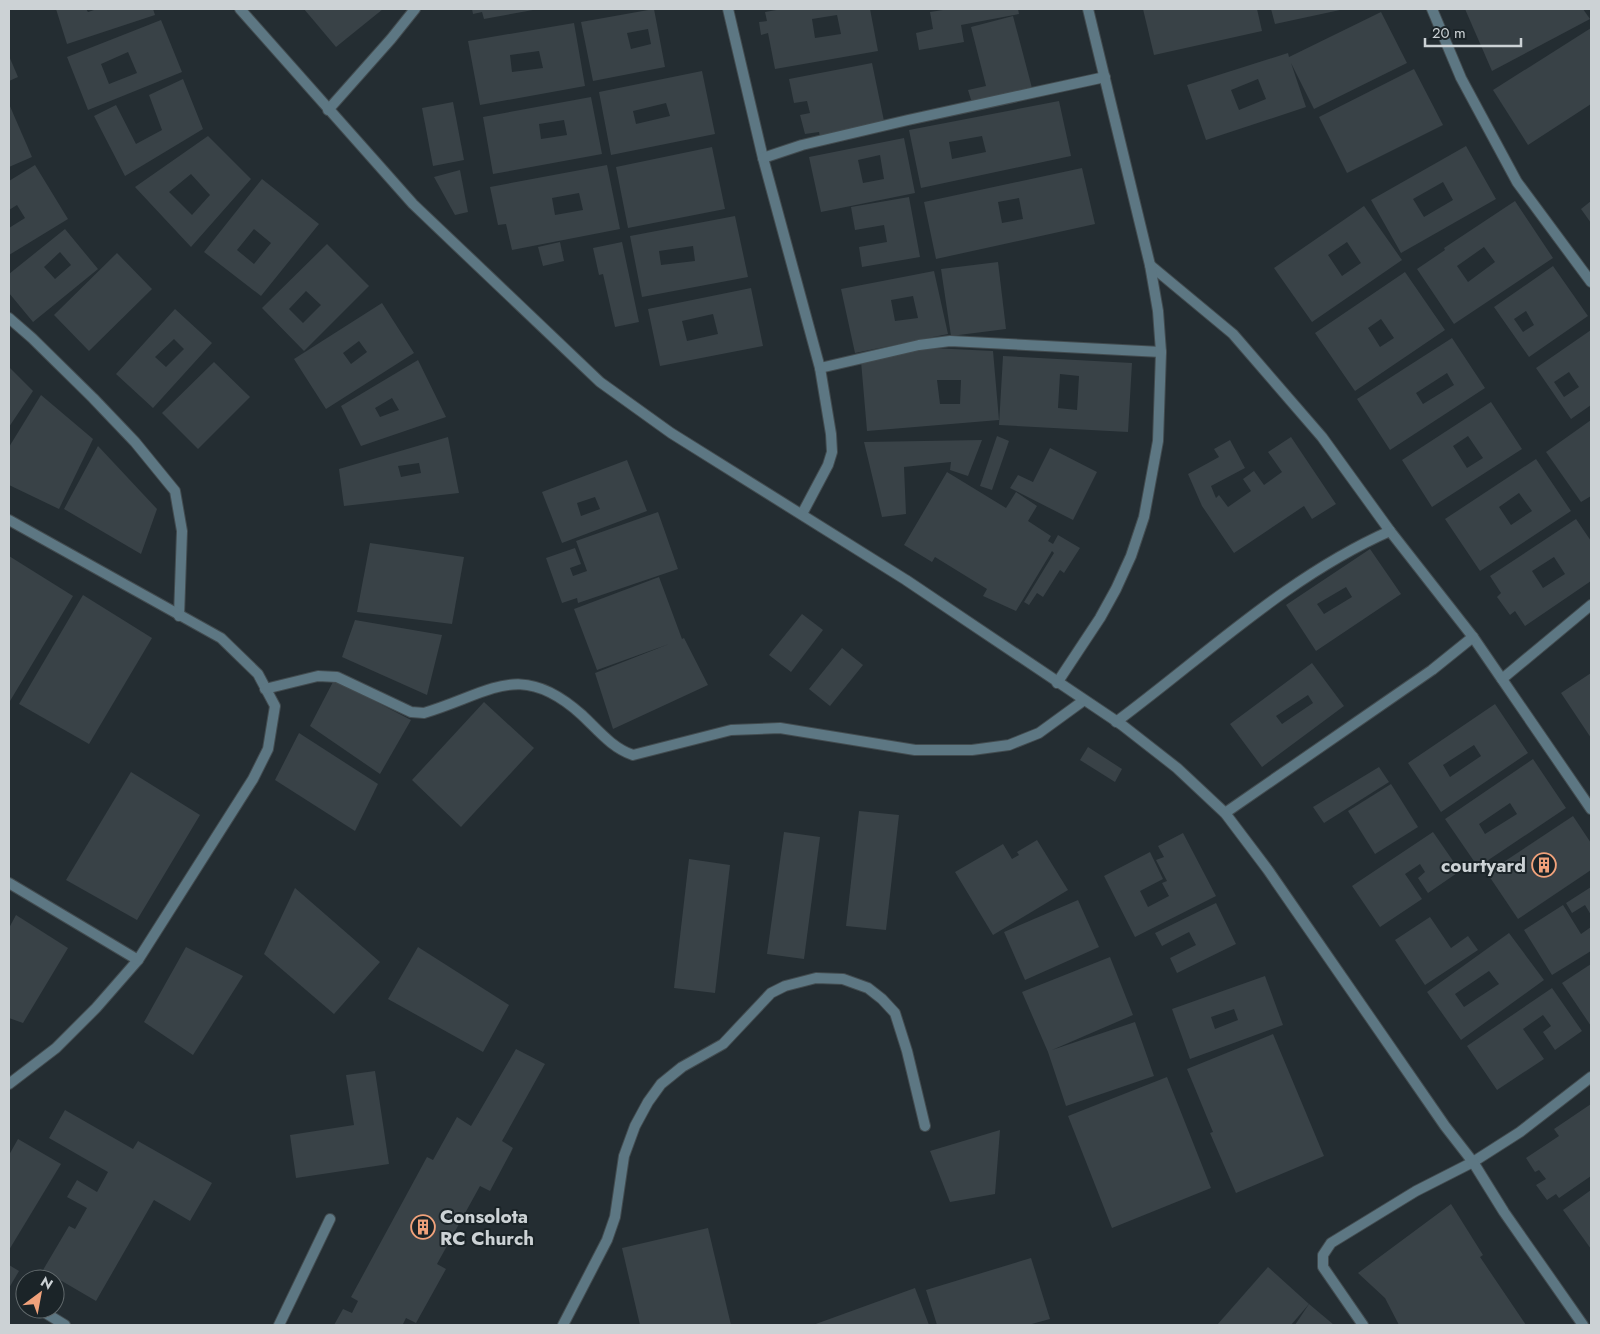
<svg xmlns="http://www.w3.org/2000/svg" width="1600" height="1334" font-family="Jost,sans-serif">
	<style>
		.building { fill: #394247; fill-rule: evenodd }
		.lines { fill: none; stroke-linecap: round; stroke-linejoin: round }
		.service-casing { stroke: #424b4f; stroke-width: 12 }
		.minor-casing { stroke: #424b4f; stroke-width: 12 }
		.tertiary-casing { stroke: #424b4f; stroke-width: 12 }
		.service { stroke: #5d7783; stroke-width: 10 }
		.minor { stroke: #5d7783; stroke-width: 10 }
		.tertiary { stroke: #5d7783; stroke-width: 10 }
		.labels { text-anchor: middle; stroke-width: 4; stroke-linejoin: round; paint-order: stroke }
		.poi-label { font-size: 19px; font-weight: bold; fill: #ccd2d5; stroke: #1b2428; text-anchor: end }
	</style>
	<rect width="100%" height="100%" fill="#242d32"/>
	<g class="building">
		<polygon points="56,9 86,9 88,12 97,9 153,9 155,15 67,44"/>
		<polygon points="304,9 383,9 336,47"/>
		<polygon points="472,9 533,9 533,10 484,19 482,12 473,14"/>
		<path d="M654,9l11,58 -72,14 -12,-59zM648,29l3,15 -20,5 -4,-16z"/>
		<path d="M782,9h88l8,42 -103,18 -7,-36 -7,2 -2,-13 8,-1 -2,-9zM837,15l4,19 -26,4 -3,-19z"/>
		<polygon points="949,9 1018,9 1019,14 961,25 964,42 919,50 916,33 933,29 930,12"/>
		<polygon points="1143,9 1257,9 1262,31 1154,55"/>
		<polygon points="1271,9 1339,9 1340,10 1275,24"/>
		<polygon points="1465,9 1583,9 1590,19 1492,71"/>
		<path d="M1381,12l26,51 -93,46 -23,-46 15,44 -100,33 -19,-55 101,-32 1,4zM1258,79l8,20 -27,11 -8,-20z"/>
		<polygon points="1013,16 1032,88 972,103 968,90 986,86 971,27"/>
		<path d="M161,20l21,52 -94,38 -21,-53zM128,52l9,21 -28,11 -8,-20z"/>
		<path d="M574,23l11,63 -105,19 -12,-64zM539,51l4,17 -31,4 -2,-17z"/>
		<polygon points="1591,28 1591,104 1528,145 1493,90"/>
		<polygon points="9,56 18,77 9,81"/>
		<polygon points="872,63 884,121 820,137 819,132 805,134 800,115 810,113 807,101 794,103 789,79"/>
		<polygon points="1414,69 1443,125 1347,173 1319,117"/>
		<path d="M702,71l13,63 -104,21 -12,-63zM666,103l4,13 -34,8 -3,-13z"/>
		<polygon points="183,79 203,129 125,176 94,116 116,105 136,144 162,130 149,95"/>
		<path d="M591,97l11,57 -109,20 -10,-57zM564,120l3,15 -26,4 -2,-15z"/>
		<path d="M1059,101l12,55 -150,32 -12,-58zM982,136l4,16 -34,7 -3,-17z"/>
		<polygon points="453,102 464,160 433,166 422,108"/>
		<polygon points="9,104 32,157 9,167"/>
		<path d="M208,136l43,43 -60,68 -56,-60zM191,174l19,21 -18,20 -23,-23z"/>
		<path d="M904,138l11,55 -94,19 -12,-55zM880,155l4,24 -21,4 -5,-23z"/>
		<path d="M1466,146l30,53 -95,54 -30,-53zM1443,182l10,18 -29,17 -11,-18z"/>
		<polygon points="712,147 725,209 628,228 616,167"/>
		<polygon points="35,165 68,219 9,255 9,228 25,218 17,205 9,210 9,181"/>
		<path d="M607,165l13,64 -108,21 -6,-26 -8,1 -8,-38zM579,193l4,17 -28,5 -3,-17z"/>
		<path d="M1082,168l13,56 -159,35 -12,-57zM1019,198l4,21 -21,4 -4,-21z"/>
		<polygon points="460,170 468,212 455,215 434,177"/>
		<path d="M262,179l57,45 -58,72 -57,-44zM254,229l17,14 -17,21 -17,-14z"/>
		<polygon points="909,197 920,257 862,267 859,247 887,242 884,225 855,230 851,207"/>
		<path d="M1515,201l38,57 -99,66 -37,-55 28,-19 -1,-2zM1484,247l11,15 -27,20 -11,-16z"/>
		<polygon points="1591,201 1591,223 1581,209"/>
		<path d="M1364,206l38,54 -90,62 -38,-54zM1347,242l14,21 -19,13 -14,-21z"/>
		<path d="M735,216l13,61 -106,20 -12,-61zM693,246l2,15 -34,4 -2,-14z"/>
		<path d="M65,229l33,40 -65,53 -24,-29v-19zM60,252l11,13 -16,14 -11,-12z"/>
		<polygon points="560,242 564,261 543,266 538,247"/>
		<polygon points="622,242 639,322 615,327 603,274 599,275 593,248"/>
		<path d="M327,244l42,42 -65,65 -42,-43zM306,291l15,14 -18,18 -14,-14z"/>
		<polygon points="117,253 152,289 89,351 54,315"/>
		<polygon points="998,262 1006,329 951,336 941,269"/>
		<path d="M1553,266l35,50 -59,41 -35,-50zM1526,311l8,14 -11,7 -9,-13z"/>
		<path d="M934,271l14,63 -93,19 -14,-64zM913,296l5,22 -23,3 -4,-21z"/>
		<path d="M1405,272l40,58 -90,61 -40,-58zM1381,319l13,19 -14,9 -12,-19z"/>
		<path d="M751,288l12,58 -103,20 -12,-57zM713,314l5,20 -31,7 -5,-20z"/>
		<path d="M382,303l32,50 -88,56 -32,-50zM359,341l8,11 -16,12 -8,-11z"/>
		<path d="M175,309l37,34 -59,65 -37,-34zM174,339l10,10 -18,18 -11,-10z"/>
		<path d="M1591,330v75l-20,14 -35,-51zM1569,372l10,15 -15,10 -10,-15z"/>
		<path d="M1452,338l33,50 -95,62 -33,-51zM1447,373l7,12 -31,19 -7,-11z"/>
		<path d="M932,348l61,3 6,69 -132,11 -6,-70zM937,380h24l-1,24h-20z"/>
		<path d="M1003,356l129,7 -4,69 -129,-7zM1060,374l19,2 -2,34 -19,-2z"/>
		<path d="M418,360l28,57 -85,29 -20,-40zM392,398l7,12 -19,7 -5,-9z"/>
		<polygon points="214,362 250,397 198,449 162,413"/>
		<polygon points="9,367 33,391 9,427"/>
		<polygon points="41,395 93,439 59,509 9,485 9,447"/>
		<path d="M1491,402l31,47 -90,58 -30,-47zM1468,436l15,22 -16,10 -14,-22z"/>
		<polygon points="1591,420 1591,496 1581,502 1546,452"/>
		<polygon points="997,436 1009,441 992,490 980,486"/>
		<path d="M448,437l11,56 -115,13 -5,-37zM419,463l2,10 -20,4 -3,-11z"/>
		<polygon points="1291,437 1336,504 1312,519 1304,506 1234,553 1202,506 1188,474 1219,457 1214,449 1230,440 1245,468 1211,486 1216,498 1219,495 1228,507 1251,491 1243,479 1254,471 1264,485 1282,472 1268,452"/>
		<polygon points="982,440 968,476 950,470 951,462 904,467 906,514 882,517 864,442"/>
		<polygon points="98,446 157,509 141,554 64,509"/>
		<polygon points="1050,448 1097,472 1073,520 1010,488 1018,475 1033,482"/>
		<path d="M1536,459l35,52 -91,60 -35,-52zM1519,493l13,18 -21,14 -12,-18z"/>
		<path d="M627,460l20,51 -85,32 -20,-51zM595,497l5,12 -19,7 -4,-13z"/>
		<polygon points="947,472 1006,508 1016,492 1037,506 1028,521 1051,536 1048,541 1053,544 1058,535 1080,548 1064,573 1060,570 1043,597 1037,593 1029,605 1024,602 1054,553 1052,551 1016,611 983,596 987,589 935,557 932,562 904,545"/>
		<polygon points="658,512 678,569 578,603 577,598 562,603 546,558 575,548 581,564 570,568 573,576 587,571 576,541"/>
		<path d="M1576,519l15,22v40l-66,45 -10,-15 -5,4 -13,-18 4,-4 -11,-17zM1554,557l11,17 -22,14 -11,-17z"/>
		<polygon points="370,543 464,557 452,624 357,612"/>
		<path d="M1370,549l31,45 -85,57 -30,-46zM1346,587l6,10 -28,17 -7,-10z"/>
		<polygon points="9,556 73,596 10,701 9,700"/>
		<polygon points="659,577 682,639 684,638 708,685 613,729 595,673 669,644 597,670 574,609"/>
		<polygon points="83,595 152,638 89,744 19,704"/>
		<polygon points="802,614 823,630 791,672 769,655"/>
		<polygon points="355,620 442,635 427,695 342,657"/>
		<polygon points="842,648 863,665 830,706 809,689"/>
		<path d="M1312,663l32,43 -82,61 -32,-43zM1308,695l5,8 -31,21 -6,-8z"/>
		<polygon points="1591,673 1591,738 1561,693"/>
		<polygon points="334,680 411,720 380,774 310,726"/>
		<polygon points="484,702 534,748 461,827 412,780"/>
		<path d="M1495,704l33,49 -87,59 -33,-49zM1474,745l7,11 -31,21 -7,-12z"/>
		<polygon points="299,733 378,784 355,831 275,780"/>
		<polygon points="1088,747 1122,769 1115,782 1080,760"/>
		<path d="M1533,759l33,49 -88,59 -33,-48zM1510,803l7,11 -32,20 -6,-10z"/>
		<polygon points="1379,767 1389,782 1324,823 1313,807"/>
		<polygon points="131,772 200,815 137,920 66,880"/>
		<polygon points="1391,784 1418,827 1375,854 1348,811"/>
		<polygon points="859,811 899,815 886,930 846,926"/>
		<polygon points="1573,816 1591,843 1591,870 1518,919 1487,873"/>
		<polygon points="784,832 820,837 804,959 767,954"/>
		<polygon points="1433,832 1460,871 1428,893 1418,878 1425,872 1420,864 1405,874 1422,899 1380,927 1352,886"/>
		<polygon points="1183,833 1216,896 1135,937 1104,876 1150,852 1163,879 1140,891 1148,907 1169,896 1162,883 1167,881 1156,860 1164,857 1158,846"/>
		<polygon points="1037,840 1068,890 993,935 955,872 1003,844 1012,859 1019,855 1017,852"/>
		<polygon points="689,859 730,865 715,993 674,988"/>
		<polygon points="1591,887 1591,915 1585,905 1572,913 1566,903"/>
		<polygon points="295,888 380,962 334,1014 264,954"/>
		<polygon points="1078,900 1099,947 1025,980 1004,932"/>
		<polygon points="1216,903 1236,944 1177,973 1170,958 1196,945 1189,932 1162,946 1155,933"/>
		<polygon points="1563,905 1581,934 1591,927 1591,951 1552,975 1524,930"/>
		<polygon points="16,915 68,948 23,1023 9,1018 9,928"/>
		<polygon points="1430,917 1451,948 1468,936 1478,950 1425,985 1395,940"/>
		<path d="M1509,933l35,47 -83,60 -34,-48zM1489,971l10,13 -35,23 -9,-13z"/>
		<polygon points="186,947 243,976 193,1055 144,1022"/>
		<polygon points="418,947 509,1005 483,1052 388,999"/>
		<polygon points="1110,957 1133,1015 1052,1050 1135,1022 1154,1076 1066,1106 1048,1052 1022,992"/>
		<polygon points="1591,964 1591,1026 1562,983"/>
		<path d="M1265,976l18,49 -93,34 -18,-50zM1234,1009l4,11 -23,9 -4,-12z"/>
		<polygon points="1552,988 1582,1031 1555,1050 1543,1032 1551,1026 1543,1015 1523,1029 1544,1059 1497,1090 1467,1046"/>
		<polygon points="1273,1034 1324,1156 1236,1193 1210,1133 1213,1132 1187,1069"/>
		<polygon points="516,1049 545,1064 502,1141 513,1148 490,1191 480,1186 437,1264 446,1269 416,1323 406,1318 403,1324 406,1325 334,1325 343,1309 352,1313 358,1301 351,1297 427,1157 433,1160 457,1117 471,1126"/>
		<polygon points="375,1071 389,1164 296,1178 290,1135 354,1125 346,1075"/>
		<polygon points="1167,1077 1211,1188 1112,1228 1068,1116"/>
		<polygon points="1591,1104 1591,1176 1559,1198 1556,1194 1547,1200 1536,1185 1546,1179 1539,1170 1535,1172 1526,1158 1559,1136 1554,1129"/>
		<polygon points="65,1110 133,1149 138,1141 212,1183 190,1221 154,1200 96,1301 43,1270 69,1226 75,1229 87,1208 67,1197 77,1180 97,1192 108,1172 49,1138"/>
		<polygon points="1000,1130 995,1194 950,1202 930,1151"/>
		<polygon points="18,1139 61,1164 9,1250 9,1155"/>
		<polygon points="1591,1190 1591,1249 1563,1210"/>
		<polygon points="1451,1204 1483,1255 1480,1257 1526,1325 1399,1325 1385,1298 1358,1273"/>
		<polygon points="708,1228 731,1325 640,1325 622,1248"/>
		<polygon points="1031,1258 1050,1319 1028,1325 937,1325 926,1290"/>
		<polygon points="9,1265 19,1271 9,1288"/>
		<polygon points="1268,1267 1309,1304 1291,1325 1217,1325"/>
		<polygon points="915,1288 929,1325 813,1325"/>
		<polygon points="1309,1304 1334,1325 1295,1325"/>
	</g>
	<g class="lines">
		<g class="service-casing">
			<g id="service">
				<polyline points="39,1309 65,1325"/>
				<polyline points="279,1325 330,1219"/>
			</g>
		</g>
		<g class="minor-casing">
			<g id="minor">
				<polyline points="728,9 763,158 820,368 831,434 832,452 828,465 802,514"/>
				<polyline points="1432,9 1461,78 1517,182 1591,282"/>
				<polyline points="328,110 391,39 415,9"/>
				<polyline points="763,158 802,145 908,120 1105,77"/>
				<polyline points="1150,265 1233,334 1322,437 1390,531 1473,637 1591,809"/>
				<polyline points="9,318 32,338 93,398 135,442 175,491 182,531 179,616"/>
				<polyline points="820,368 919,345 950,341 1161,352"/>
				<polyline points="9,520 221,638 258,674 275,706 268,749 253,779 138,960 96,1008 56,1048 9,1084"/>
				<polyline points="1502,679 1591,605"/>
				<path d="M265,689l53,-13 19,1 74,35 13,1c67,-20 96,-54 158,2 16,15 30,33 51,40l98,-25 49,-2 135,22h57l37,-5 30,-12 44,-32"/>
				<path d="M1116,722c89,-66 172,-146 274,-191"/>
				<polyline points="1225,813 1432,670 1473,637"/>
				<polyline points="9,883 138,960"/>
				<polyline points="563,1325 607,1240 615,1217 624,1156 635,1126 648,1102 661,1084 682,1067 723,1044 771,993 785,986 816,978 843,979 868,988 882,999 895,1013 907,1051 925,1126"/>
				<polyline points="1363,1325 1323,1267 1323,1255 1331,1243 1416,1191 1473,1162 1520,1132 1591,1077"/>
			</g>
		</g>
		<g class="tertiary-casing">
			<g id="tertiary">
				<polyline points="240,9 413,204 600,382 671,433 906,580 1122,725 1177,768 1225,813 1268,870 1445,1126 1473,1162 1504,1212 1583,1325"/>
				<polyline points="1057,683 1100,618 1116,589 1131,556 1144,517 1158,441 1161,352 1158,311 1150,265 1088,9"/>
			</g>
		</g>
		<use href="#service" class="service"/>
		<use href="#minor" class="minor"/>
		<use href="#tertiary" class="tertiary"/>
	</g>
	<defs>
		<g id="building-ring" transform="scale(1.25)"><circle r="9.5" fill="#1b2428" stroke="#f1a27b" stroke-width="1.5"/><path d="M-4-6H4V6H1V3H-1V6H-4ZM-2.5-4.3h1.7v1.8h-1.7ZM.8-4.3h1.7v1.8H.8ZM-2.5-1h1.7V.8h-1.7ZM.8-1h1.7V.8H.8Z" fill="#f1a27b"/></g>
	</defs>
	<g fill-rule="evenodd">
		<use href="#building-ring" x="1544" y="865"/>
		<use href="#building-ring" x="423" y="1227"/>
	</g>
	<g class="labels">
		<g class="poi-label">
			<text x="1526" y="872">courtyard</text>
			<text x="440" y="1223" text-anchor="start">Consolota<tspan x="440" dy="22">RC Church</tspan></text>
		</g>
	</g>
	<rect width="1600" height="1334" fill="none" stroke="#ccd2d5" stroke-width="20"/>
	<g transform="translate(40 1294) rotate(32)"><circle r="24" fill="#1b2428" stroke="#626a6d"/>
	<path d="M0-4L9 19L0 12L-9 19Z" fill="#f1a27b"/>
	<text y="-8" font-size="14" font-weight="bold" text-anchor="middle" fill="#ccd2d5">N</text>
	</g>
	<path d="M1425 38v8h96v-8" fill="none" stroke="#ccd2d5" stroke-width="2.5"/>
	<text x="1432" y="38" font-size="15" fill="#ccd2d5" stroke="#1b2428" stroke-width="4" paint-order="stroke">20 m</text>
</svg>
